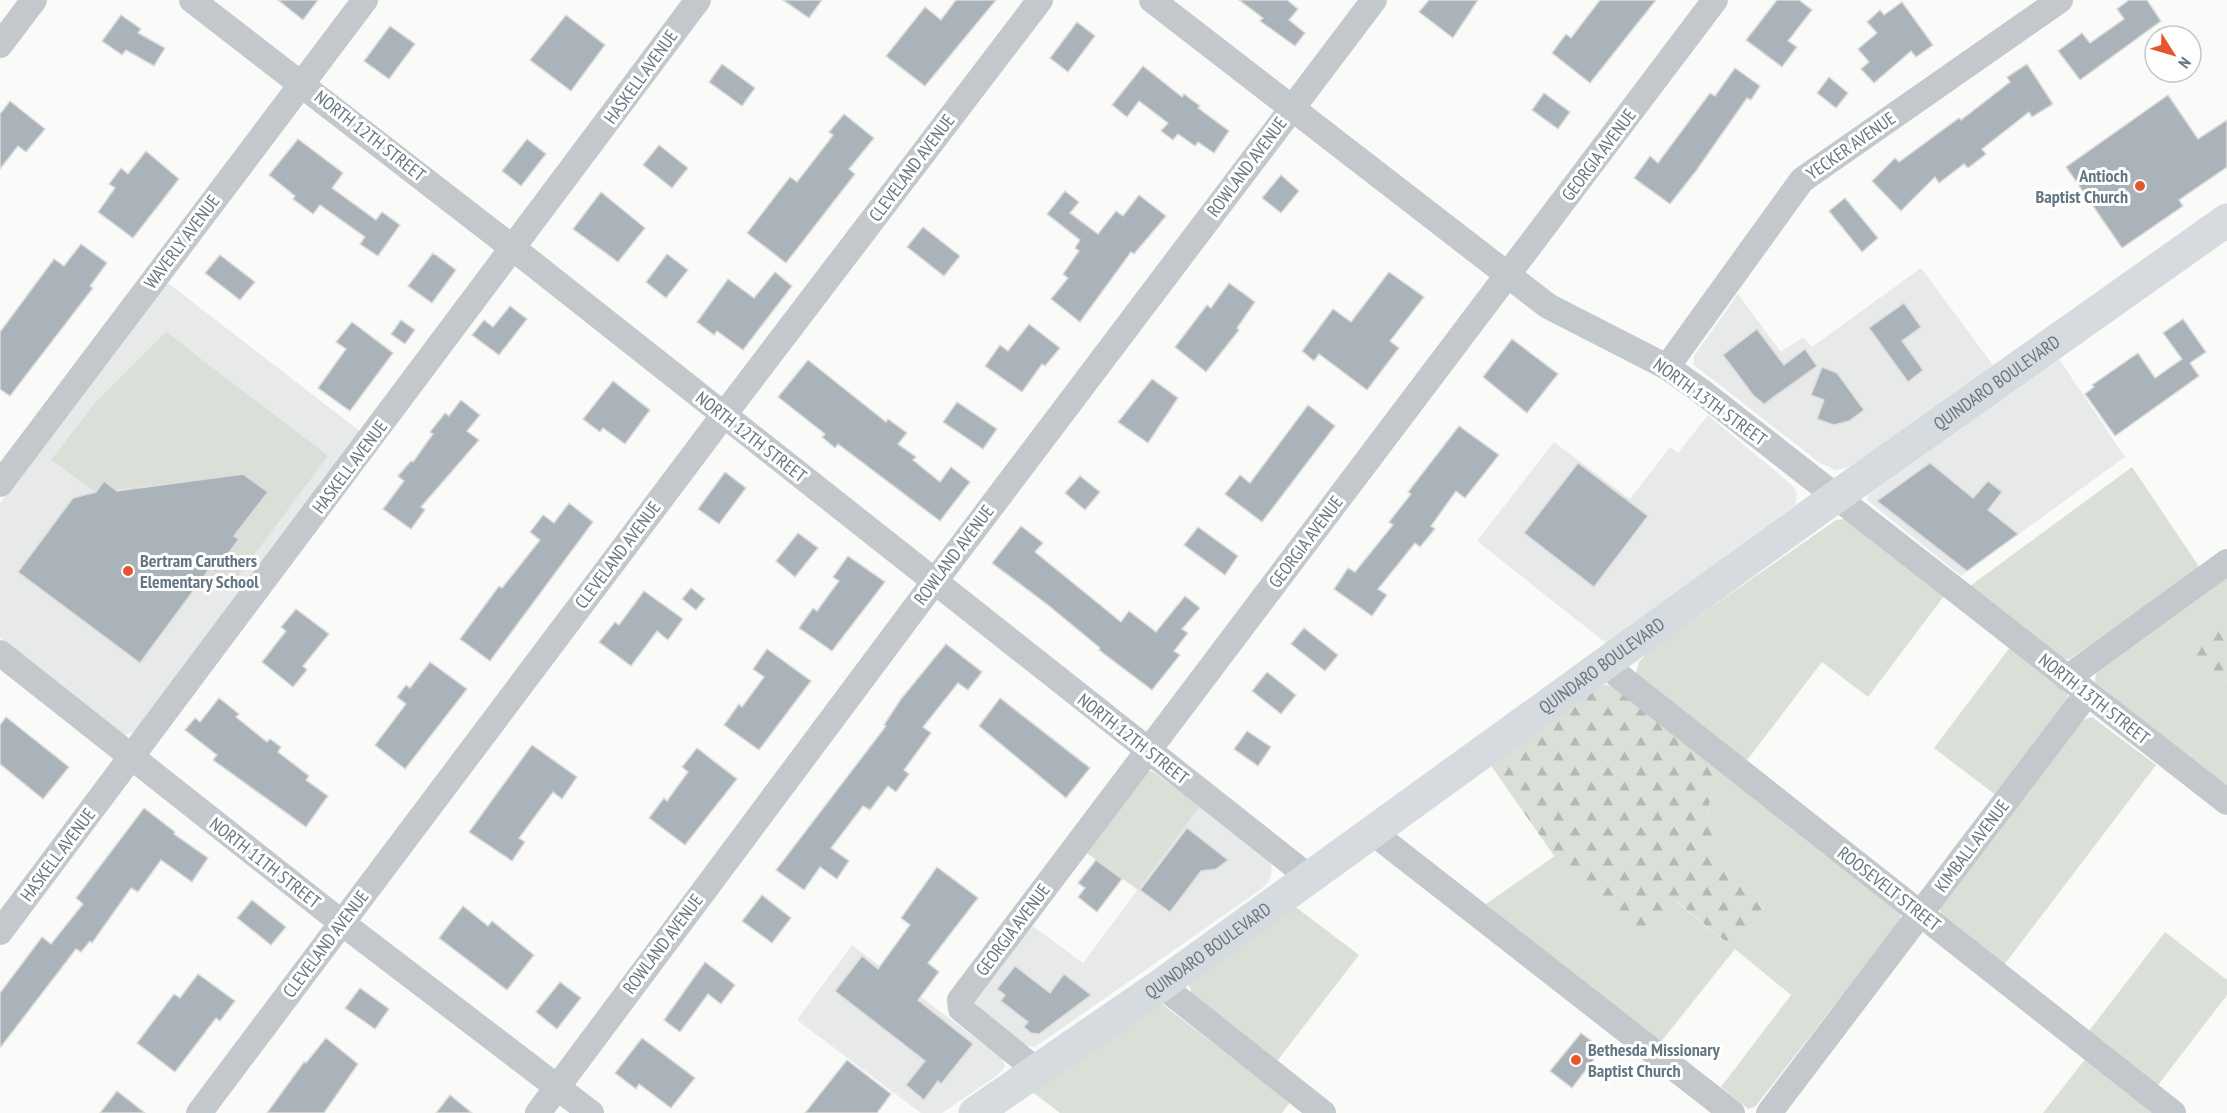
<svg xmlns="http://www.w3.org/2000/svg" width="2227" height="1113" font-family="'PT Sans Narrow',sans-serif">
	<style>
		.built { fill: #e8e9e9 }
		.green { fill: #dadfd7 }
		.forest { fill: url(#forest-firs) }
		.building { fill: #aab3b9; stroke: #dcdcda; stroke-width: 1.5 }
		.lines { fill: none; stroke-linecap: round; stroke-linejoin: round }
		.minor { stroke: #c3c8cc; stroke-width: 26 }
		.major { stroke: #d6dbdf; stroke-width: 33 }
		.poi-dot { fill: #e4572e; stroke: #fff; stroke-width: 2 }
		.labels { text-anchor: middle; stroke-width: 6; stroke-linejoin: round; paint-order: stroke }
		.street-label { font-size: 18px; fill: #657683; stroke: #fff }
		.poi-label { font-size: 18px; font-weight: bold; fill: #657683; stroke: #fff; text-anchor: start }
	</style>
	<defs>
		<pattern id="forest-firs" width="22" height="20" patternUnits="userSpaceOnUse" patternTransform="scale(1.5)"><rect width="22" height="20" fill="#dadfd7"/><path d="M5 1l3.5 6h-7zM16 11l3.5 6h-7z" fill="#b4b9b4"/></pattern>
	</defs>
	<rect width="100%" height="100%" fill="#fafaf8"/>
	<g class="built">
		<polygon points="1921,268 1993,365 1871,456 1846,468 1836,470 1820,463 1694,365 1694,356 1738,294 1781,352 1803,337 1812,347"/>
		<polygon points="164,280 361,432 134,732 124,735 0,638 0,503"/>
		<polygon points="2057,356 2125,457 1961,576 1867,500 1869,493"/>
		<polygon points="1708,415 1792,485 1797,494 1795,505 1606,643 1477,541 1554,442 1630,499 1670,447 1678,453"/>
		<polygon points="1200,806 1269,858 1272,868 1270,880 1260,890 1035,1047 1025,1045 971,1003 1030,924 1083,963"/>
		<polygon points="852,945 1002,1058 1005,1066 999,1074 942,1113 921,1113 797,1020"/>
	</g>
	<g class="green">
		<polygon points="166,332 328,456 226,592 205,576 210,568 215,571 239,539 234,535 267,491 243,474 96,492 51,460 94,404"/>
		<polygon points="2132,467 2200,568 2070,659 2060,659 1970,586"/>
		<polygon points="1844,519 1853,523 1944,596 1868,697 1822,662 1744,764 1636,673 1639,662 1650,650 1836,520"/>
		<polygon points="2227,575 2227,610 2187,649 2227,682 2227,788 2095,682 2096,672"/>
		<polygon points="2011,646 2067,691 2068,700 1997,796 1934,748"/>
		<polygon points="2092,717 2156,765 2004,965 1941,917 1940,908 2083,720"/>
		<polygon points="1717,768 1899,911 1901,919 1755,1107 1748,1109 1721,1087 1791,995 1735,949 1660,1043 1486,904 1556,855 1575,886 1642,944 1676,902 1735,949 1767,902 1729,880 1707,814"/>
		<polygon points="1152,771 1200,806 1138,890 1084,851 1145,772"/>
		<polygon points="1293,905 1359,955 1277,1061 1193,997 1189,986 1192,978"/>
		<polygon points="2165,932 2227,980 2227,995 2158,1085 2089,1031"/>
		<polygon points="1162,1004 1290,1102 1282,1113 1060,1113 1030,1090"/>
		<polygon points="2086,1058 2157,1113 2043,1113"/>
	</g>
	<g class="forest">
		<polygon points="2227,610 2227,682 2186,649"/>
		<polygon points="1606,685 1617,688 1717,768 1707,814 1729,880 1767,902 1735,949 1677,902 1642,944 1575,886 1490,764 1599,687"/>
	</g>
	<g class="building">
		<polygon points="278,0 318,0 303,20"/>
		<polygon points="783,0 822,0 809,18"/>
		<polygon points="956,0 996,0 925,86 886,56 925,7 941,20"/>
		<polygon points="1239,0 1287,0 1298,9 1289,20 1305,33 1295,46 1260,21 1263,18"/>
		<polygon points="1429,0 1478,0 1453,38 1419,12"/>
		<polygon points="1600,0 1656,0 1590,83 1552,53 1566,34 1571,38"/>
		<polygon points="1777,0 1799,0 1812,10 1788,41 1797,47 1782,67 1746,40"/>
		<polygon points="2129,0 2147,0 2161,21 2080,80 2058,51 2082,33 2090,43 2124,19 2117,9"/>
		<polygon points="1902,2 1933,45 1916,57 1911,51 1874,83 1861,69 1869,62 1858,49 1877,33 1867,22 1880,10 1884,15"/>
		<polygon points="121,15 141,29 138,33 165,48 154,66 126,50 122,55 102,41"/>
		<polygon points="566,15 605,45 571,91 530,60"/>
		<polygon points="1077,22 1095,36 1068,72 1050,58"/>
		<polygon points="390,26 415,44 389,79 364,61"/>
		<polygon points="722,64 755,88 742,106 709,82"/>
		<polygon points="2027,64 2053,104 2032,117 2029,112 1982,149 1986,154 1968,168 1964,164 1939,183 1935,177 1901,211 1872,181 1895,158 1899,162 1959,118 1961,120 2010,82 2007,77"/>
		<polygon points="1143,66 1182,97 1184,94 1200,106 1198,108 1229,131 1214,153 1198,142 1195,146 1178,134 1173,140 1161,131 1168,123 1139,101 1127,117 1112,105"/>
		<polygon points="1735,68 1760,86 1751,100 1747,98 1696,171 1670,204 1634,178 1650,156 1658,163 1710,93 1715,96"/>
		<polygon points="1829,77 1848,93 1836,108 1817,93"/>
		<polygon points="1544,93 1570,112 1558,129 1532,110"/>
		<polygon points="2168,95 2198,139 2227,120 2227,167 2179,200 2183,206 2122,248 2066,167"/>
		<polygon points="10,101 45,129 26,152 18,146 0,169 0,114"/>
		<polygon points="844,114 874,138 849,169 855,174 786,263 747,233 790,177 797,182 828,142 833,135 829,132"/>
		<polygon points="298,139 343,173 332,188 376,220 382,212 400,225 378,256 360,244 365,237 320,205 313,214 293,199 295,196 269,175"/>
		<polygon points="527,139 546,154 521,186 502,171"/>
		<polygon points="659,145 688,168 672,188 643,165"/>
		<polygon points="146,151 179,179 133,238 98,212 115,188 109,184 121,168 128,174"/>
		<polygon points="1281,175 1299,191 1281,213 1262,198"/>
		<polygon points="1065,191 1079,202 1070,213 1098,234 1116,211 1123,216 1139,195 1166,216 1134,254 1131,252 1080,322 1051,299 1068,278 1063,274 1079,251 1075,248 1080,240 1047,214"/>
		<polygon points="601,192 645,228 618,262 573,229"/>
		<polygon points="1845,198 1878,238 1862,252 1829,211"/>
		<polygon points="923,227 960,256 944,276 907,247"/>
		<polygon points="81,244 107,263 90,286 93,288 10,396 0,389 0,332 54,259 64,266"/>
		<polygon points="433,253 456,270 432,303 408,286"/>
		<polygon points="667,254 688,270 666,298 646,282"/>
		<polygon points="220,255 255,282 240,300 205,273"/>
		<polygon points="775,272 792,286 743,350 717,331 714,335 697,322 728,279 754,298"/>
		<polygon points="1389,272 1424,297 1390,341 1399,348 1367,390 1319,354 1314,361 1302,351 1333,309 1351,322"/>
		<polygon points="1229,283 1255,302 1237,328 1239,330 1206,372 1175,347 1207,305 1211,308"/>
		<polygon points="1904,303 1921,327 1902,341 1923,370 1908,382 1869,328"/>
		<polygon points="510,306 527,319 499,355 472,335 484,320 493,327"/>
		<polygon points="2183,319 2206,352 2190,363 2199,376 2115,436 2085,394 2094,387 2092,385 2138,353 2155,378 2182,359 2163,333"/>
		<polygon points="401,320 415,330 405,344 391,334"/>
		<polygon points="352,322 393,353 350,411 318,388 346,349 336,342"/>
		<polygon points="1029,324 1060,348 1045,366 1042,364 1022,392 985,366 1000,345 1008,351"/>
		<polygon points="1757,329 1784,365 1805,349 1817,366 1764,404 1753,395 1723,355"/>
		<polygon points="1512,339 1558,374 1527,413 1483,377"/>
		<polygon points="808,360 886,422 888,419 907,433 898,444 916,457 913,460 940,482 951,467 970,482 940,521 838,444 835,448 822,437 825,434 778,397"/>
		<polygon points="1822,367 1837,373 1864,410 1849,421 1834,425 1817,419 1824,400 1811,395"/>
		<polygon points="1152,379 1178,398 1148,443 1118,422"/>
		<polygon points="613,381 650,410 625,444 603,428 600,432 583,419"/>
		<polygon points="461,400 480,415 467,431 479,440 421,507 425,510 411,529 383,509 404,481 398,476 411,461 413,462 433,434 430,432 445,413 449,416"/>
		<polygon points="957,402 997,429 983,449 943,422"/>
		<polygon points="1308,405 1335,426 1262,522 1225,494 1240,475 1250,483"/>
		<polygon points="1459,426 1499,455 1465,498 1456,491 1431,526 1435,529 1420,547 1415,543 1378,589 1387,595 1372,616 1334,589 1348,568 1355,572 1393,525 1389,522 1411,494 1408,492"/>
		<polygon points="1578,463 1648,516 1594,587 1524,533"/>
		<polygon points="1930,463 1973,498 1988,481 2002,492 1988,510 2018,534 1967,571 1877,501"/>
		<polygon points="725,472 746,488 719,524 698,509"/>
		<polygon points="243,474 268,492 234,536 239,539 215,572 210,568 140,663 18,572 73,498 96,492 104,481 117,491"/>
		<polygon points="1080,476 1100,492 1085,510 1065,493"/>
		<polygon points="569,503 593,522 490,661 460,639 499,586 502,588 540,540 530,532 543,515 554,523"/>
		<polygon points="1021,526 1043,543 1035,552 1121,622 1129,611 1156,632 1185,596 1200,608 1182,629 1188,633 1174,651 1180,655 1152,690 1099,650 1100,648 1048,605 992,563"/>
		<polygon points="1198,527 1238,556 1225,575 1184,545"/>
		<polygon points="798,533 818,548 795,577 776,561"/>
		<polygon points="848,556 885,582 832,651 799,628 813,608 817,611 839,581 833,577"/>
		<polygon points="691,588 705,599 696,610 682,599"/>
		<polygon points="644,591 683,619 668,640 657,631 631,666 599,642 615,622 619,625"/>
		<polygon points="296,609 329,634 303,666 307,670 293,687 262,662 286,631 281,627"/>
		<polygon points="1304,628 1338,655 1325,671 1291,644"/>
		<polygon points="946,644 982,672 968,690 958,683 923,727 931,733 904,770 909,774 896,792 888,786 870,810 863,806 831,848 849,861 837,879 820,867 804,890 776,870 886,726 884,725 901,699"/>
		<polygon points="767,649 811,681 759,750 724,725 739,704 742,707 764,677 753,669"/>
		<polygon points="430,662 467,689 405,769 375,745 406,704 397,697 406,685 410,688"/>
		<polygon points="1267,672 1296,695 1281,714 1252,691"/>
		<polygon points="219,698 239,714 236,717 267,742 270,739 281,747 278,752 309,776 306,780 328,796 306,827 213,760 217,755 185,730 195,718 200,722"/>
		<polygon points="1000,698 1090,768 1066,798 979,726"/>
		<polygon points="6,717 69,767 43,799 0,764 0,725"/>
		<polygon points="1247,731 1271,747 1258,766 1234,749"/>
		<polygon points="532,745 577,777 562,799 553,792 519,838 525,842 512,861 469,832"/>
		<polygon points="697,748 737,779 685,845 649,818 664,798 667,801 688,772 682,767"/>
		<polygon points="144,808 175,832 174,834 208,858 192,882 161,860 138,892 131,888 92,943 90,941 81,952 76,949 0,1048 0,993 42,937 51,944 83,904 76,898"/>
		<polygon points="1187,828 1228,860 1216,869 1201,871 1170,912 1140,890"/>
		<polygon points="1096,860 1122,879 1097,912 1078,897 1085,888 1078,883"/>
		<polygon points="937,867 978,898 928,963 939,972 918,1000 973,1044 941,1084 938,1081 924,1100 906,1085 925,1061 835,991 862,956 878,969 910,925 901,918"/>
		<polygon points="762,895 791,918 772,943 742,921"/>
		<polygon points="252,900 286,927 271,945 237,918"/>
		<polygon points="463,906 488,926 492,921 534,955 507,990 439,938"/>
		<polygon points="705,962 735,985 721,1004 708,994 680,1032 664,1020"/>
		<polygon points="1015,966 1050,993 1064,974 1091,995 1039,1034 1031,1033 1024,1027 1028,1022 1001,1001 1005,995 997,989"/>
		<polygon points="198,974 235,1001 220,1021 216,1018 175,1072 137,1043 174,994 180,998"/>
		<polygon points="560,982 581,998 557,1029 536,1012"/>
		<polygon points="360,988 389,1009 375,1029 345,1008"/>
		<polygon points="1581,1033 1602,1049 1572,1088 1550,1071"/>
		<polygon points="326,1038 358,1064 324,1113 267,1113 304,1062 306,1063"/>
		<polygon points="642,1038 695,1078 671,1108 639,1084 636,1089 615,1073"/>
		<polygon points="847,1060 891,1094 877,1113 805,1113"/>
		<polygon points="117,1091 145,1113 100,1113"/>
		<polygon points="450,1095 472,1113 436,1113"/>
	</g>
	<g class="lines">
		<g class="minor">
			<polyline points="192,0 514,249 1309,877"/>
			<polyline points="1152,0 1548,306 1667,367 1701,391 2227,802"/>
			<polyline points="0,45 34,0"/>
			<polyline points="1667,367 1802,180 2060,0"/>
			<polyline points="0,484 365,0"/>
			<polyline points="0,653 342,923 591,1113"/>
			<polyline points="1604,664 2173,1113"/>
			<polyline points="2067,678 2227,562"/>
			<polyline points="1371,831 1732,1113"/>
			<polyline points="0,932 698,0"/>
			<polyline points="1161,985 1323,1113"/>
			<polyline points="1036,1070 961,1009 960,1000 1715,0"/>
			<polyline points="199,1113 723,416 1040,0"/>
			<polyline points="538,1113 935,581 1374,0"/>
			<polyline points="1769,1113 2087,694"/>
		</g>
		<path class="major" id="s1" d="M975,1113l186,-128 659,-477 407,-288"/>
	</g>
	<g class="poi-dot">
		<circle cx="2140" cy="186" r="6"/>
		<circle cx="128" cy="571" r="6"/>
		<circle cx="1576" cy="1060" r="6"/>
	</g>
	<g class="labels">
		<g class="street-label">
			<text transform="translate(641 77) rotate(-54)" y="6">HASKELL AVENUE</text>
			<text transform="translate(370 136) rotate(38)" y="6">NORTH 12TH STREET</text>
			<text transform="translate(1851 146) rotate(-35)" y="6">YECKER AVENUE</text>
			<text transform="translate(1599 155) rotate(-53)" y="6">GEORGIA AVENUE</text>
			<text transform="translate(1247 167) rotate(-53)" y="6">ROWLAND AVENUE</text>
			<text transform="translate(912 168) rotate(-53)" y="6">CLEVELAND AVENUE</text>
			<text transform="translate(182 242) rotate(-53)" y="6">WAVERLY AVENUE</text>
			<text dy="6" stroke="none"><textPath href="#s1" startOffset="1256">QUINDARO BOULEVARD</textPath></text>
			<text transform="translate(1710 402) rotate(36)" y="6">NORTH 13TH STREET</text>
			<text transform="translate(751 437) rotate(38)" y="6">NORTH 12TH STREET</text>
			<text transform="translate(350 467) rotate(-53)" y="6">HASKELL AVENUE</text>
			<text transform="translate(1306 542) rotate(-53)" y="6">GEORGIA AVENUE</text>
			<text transform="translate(618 555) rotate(-53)" y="6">CLEVELAND AVENUE</text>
			<text transform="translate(954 555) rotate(-53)" y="6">ROWLAND AVENUE</text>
			<text dy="6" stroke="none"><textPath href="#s1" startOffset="770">QUINDARO BOULEVARD</textPath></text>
			<text transform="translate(2094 699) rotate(38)" y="6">NORTH 13TH STREET</text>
			<text transform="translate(1133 739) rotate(38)" y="6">NORTH 12TH STREET</text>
			<text transform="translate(1972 846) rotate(-53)" y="6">KIMBALL AVENUE</text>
			<text transform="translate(58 855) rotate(-53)" y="6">HASKELL AVENUE</text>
			<text transform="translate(265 863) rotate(38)" y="6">NORTH 11TH STREET</text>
			<text transform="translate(1889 889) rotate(38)" y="6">ROOSEVELT STREET</text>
			<text transform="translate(1013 930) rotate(-53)" y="6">GEORGIA AVENUE</text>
			<text transform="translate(326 944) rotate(-53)" y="6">CLEVELAND AVENUE</text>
			<text transform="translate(663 944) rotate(-53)" y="6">ROWLAND AVENUE</text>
			<text dy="6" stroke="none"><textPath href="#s1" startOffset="284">QUINDARO BOULEVARD</textPath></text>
		</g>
		<g class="poi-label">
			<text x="2128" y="182" text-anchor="end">Antioch<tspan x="2128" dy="21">Baptist Church</tspan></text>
			<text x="140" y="567">Bertram Caruthers<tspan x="140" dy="21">Elementary School</tspan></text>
			<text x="1588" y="1056">Bethesda Missionary<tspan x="1588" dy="21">Baptist Church</tspan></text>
		</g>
	</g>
	<g transform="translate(2173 54) rotate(127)"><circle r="28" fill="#ffffff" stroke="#c1c8cd" stroke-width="1.5"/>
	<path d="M0-4.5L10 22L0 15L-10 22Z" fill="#e4572e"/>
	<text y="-9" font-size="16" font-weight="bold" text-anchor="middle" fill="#657683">N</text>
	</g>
</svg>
